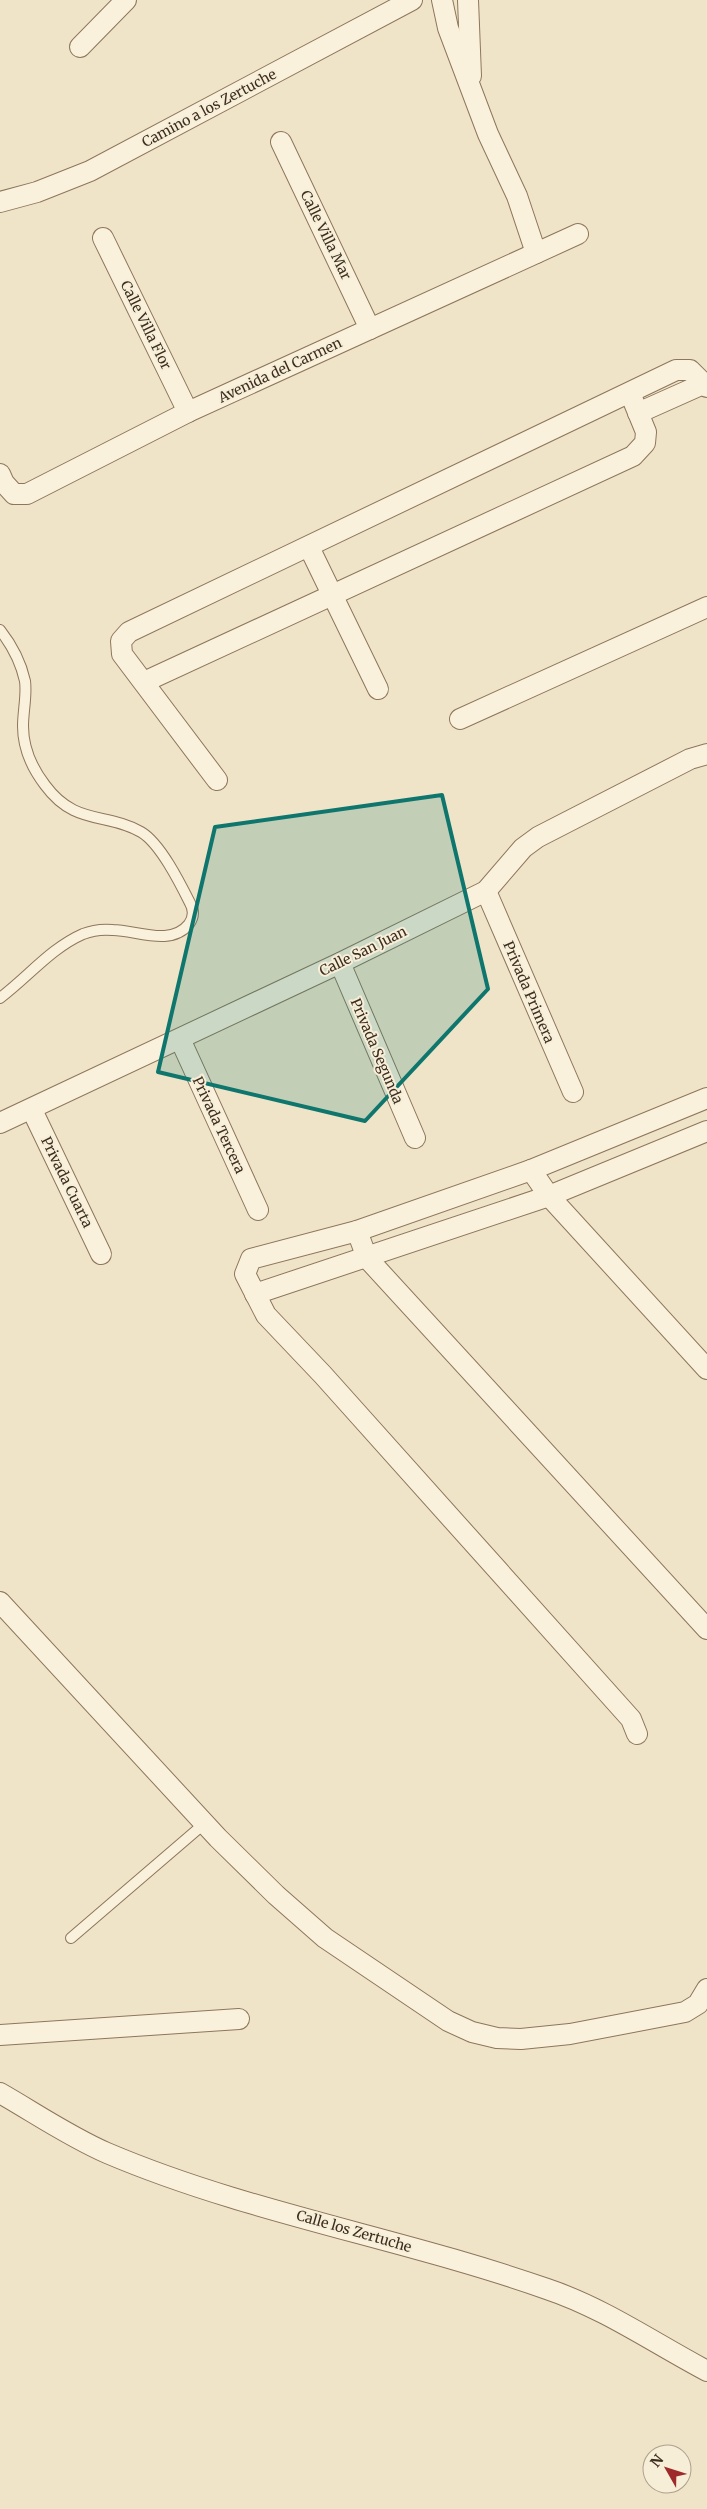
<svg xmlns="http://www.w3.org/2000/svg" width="707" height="2509" font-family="Merriweather,serif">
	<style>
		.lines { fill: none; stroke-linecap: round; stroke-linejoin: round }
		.lane-casing { stroke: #8d765c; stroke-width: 12 }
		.street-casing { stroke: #8d765c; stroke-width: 22 }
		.lane { stroke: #faf1dc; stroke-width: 10 }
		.street { stroke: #faf1dc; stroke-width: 20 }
		.marked { fill: #0f766e; fill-opacity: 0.2; stroke: #0f766e; stroke-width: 4; stroke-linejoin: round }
		.labels { text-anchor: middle; stroke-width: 4; stroke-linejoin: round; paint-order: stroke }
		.street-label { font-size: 14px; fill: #3d2e20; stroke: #f7eed8 }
	</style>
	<rect width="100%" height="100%" fill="#f0e4c8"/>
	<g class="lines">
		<g class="lane-casing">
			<g id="lane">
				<path d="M0,630c11,14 21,33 25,51 2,14 -2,30 -2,45 0,21 9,42 22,59 30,41 61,27 96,47 19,11 39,51 49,71 4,7 4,14 -1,21 -18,23 -53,6 -76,6 -10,-1 -20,0 -30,4 -32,14 -55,43 -83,64"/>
				<polyline points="71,1938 205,1823"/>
			</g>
		</g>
		<g class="street-casing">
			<g id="street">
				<polyline points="442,0 448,28 488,134 517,196 536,253"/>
				<polyline points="468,0 471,76"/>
				<polyline points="80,47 126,0"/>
				<polyline points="281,142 370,329"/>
				<polyline points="0,202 37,192 90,171 412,0"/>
				<polyline points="103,238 188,412"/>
				<polyline points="638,413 703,384"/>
				<polyline points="0,474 4,483 14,494 27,494 188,412 578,234"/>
				<polyline points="309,547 378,689"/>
				<polyline points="144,682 633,456 645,443 646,432 630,393"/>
				<polyline points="460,719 707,607"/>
				<polyline points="217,780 122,654 121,641 129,632 676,370 690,370 707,387"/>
				<polyline points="486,891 573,1092"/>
				<polyline points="340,963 415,1138"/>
				<polyline points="180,1039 258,1210"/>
				<polyline points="32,1110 101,1254"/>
				<polyline points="0,1123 340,963 486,891 523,848 538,837 690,759 707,754"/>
				<polyline points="531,1170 549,1196 707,1369"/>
				<polyline points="357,1231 367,1258 707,1629"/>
				<polyline points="255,1294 549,1196 707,1131"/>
				<polyline points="0,1602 218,1838 276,1895 325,1938 448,2021 472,2032 497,2038 521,2039 570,2034 685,2012 698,2004 707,1989"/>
				<polyline points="637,1734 631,1719 323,1375 266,1315 245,1274 251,1259 357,1231 531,1170 707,1098"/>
				<polyline points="0,2035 239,2019"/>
				<path d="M0,2093c35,20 70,44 107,60 141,60 295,85 440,136 57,19 107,54 160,82"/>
			</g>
		</g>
		<use href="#lane" class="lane"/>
		<use href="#street" class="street"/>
	</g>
	<path class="marked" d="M442,795l46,194 -123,132 -207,-49 57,-245z"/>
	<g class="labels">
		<g class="street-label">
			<text transform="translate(209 108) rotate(-28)" y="5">Camino a los Zertuche</text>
			<text transform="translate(326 235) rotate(64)" y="5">Calle Villa Mar</text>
			<text transform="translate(146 325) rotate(64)" y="5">Calle Villa Flor</text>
			<text transform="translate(280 370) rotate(-25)" y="5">Avenida del Carmen</text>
			<text transform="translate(363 951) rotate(-26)" y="5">Calle San Juan</text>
			<text transform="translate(529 992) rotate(67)" y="5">Privada Primera</text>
			<text transform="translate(377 1051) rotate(67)" y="5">Privada Segunda</text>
			<text transform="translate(219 1125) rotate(65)" y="5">Privada Tercera</text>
			<text transform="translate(67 1182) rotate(64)" y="5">Privada Cuarta</text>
			<text transform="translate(354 2231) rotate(16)" y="5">Calle los Zertuche</text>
		</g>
	</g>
	<g transform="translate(667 2469) rotate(309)"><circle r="24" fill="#f7eed8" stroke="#ada18e"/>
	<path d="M0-4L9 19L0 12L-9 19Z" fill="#9e2a2b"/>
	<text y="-8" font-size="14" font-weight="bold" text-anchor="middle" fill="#3d2e20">N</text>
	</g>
</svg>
